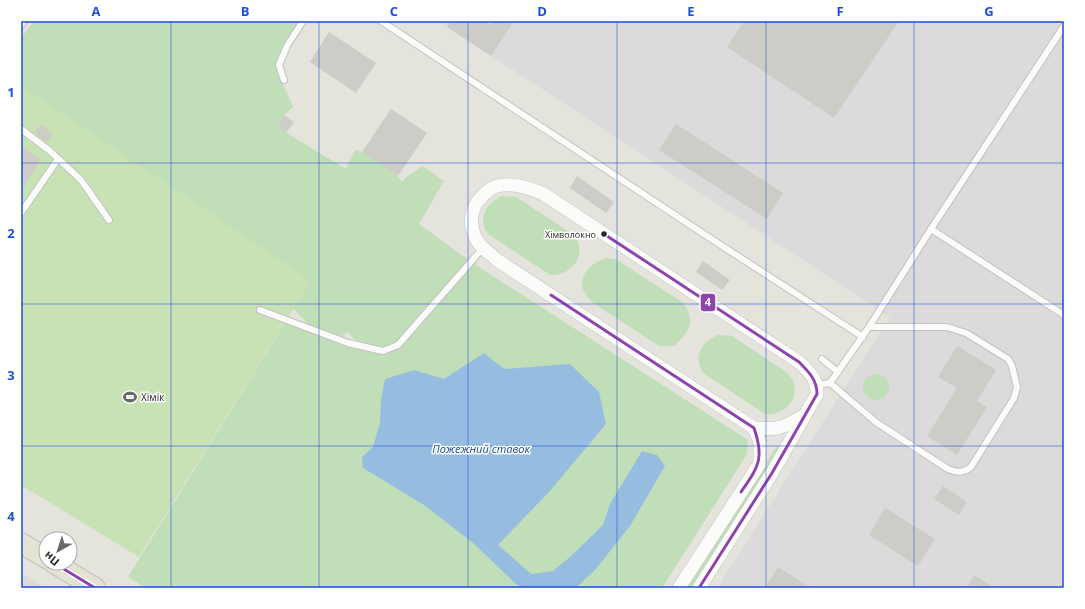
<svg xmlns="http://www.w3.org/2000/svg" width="1085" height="609" font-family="'Open Sans',sans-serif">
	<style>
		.industrial { fill: #dcdadb }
		.green { fill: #c0deb8 }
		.pitch { fill: #c8e2b6 }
		.water { fill: #96bde0 }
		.building { fill: #cdccc7 }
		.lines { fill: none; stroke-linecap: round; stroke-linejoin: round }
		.lane-casing { stroke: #c2c2c1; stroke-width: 8 }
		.street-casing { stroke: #c2c2c1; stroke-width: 14 }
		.primary-casing { stroke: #c2c1bf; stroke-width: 22 }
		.lane { stroke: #fbfbfa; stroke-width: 6 }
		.street { stroke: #fbfbfa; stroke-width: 13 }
		.primary { stroke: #e3e2d3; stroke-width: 20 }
		.bus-1-casing { stroke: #fff; stroke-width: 6 }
		.bus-1 { stroke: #8e44ad; stroke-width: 3 }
		.grid { fill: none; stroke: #1d4ed8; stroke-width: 1; stroke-opacity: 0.55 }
		.bus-dot { fill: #272727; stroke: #fff; stroke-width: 1.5 }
		.labels { text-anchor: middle; stroke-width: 3; stroke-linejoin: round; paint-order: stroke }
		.bus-label { font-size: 9px; fill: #272727; stroke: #fff; text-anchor: end }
		.poi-label { font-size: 10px; fill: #272727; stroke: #fff; text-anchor: start }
		.water-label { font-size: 11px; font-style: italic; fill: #1a4a88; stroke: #fff }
		.line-badge { stroke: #fff; stroke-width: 1.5 }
		.badge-label { font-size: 11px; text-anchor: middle; font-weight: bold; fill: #fff }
		.neatline { fill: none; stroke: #1d4ed8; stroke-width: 1.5 }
		.grid-label { font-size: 13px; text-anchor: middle; font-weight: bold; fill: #1d4ed8 }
	</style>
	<rect width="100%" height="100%" fill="#e4e3dc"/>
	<g class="industrial">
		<polygon points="438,21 1064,21 1064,588 717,588 890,317"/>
		<polygon points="21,573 46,588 21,588"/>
	</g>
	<g class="green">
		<polygon points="34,21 301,21 286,44 275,66 293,107 284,115 277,127 346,169 355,150 362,152 398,176 402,182 405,178 423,166 444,181 419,224 471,262 748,440 747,454 662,588 146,588 128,577 287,320 348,343 383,351 396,345 380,347 355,340 348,332 341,337 310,326 294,309 21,105 21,38"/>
		<path d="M501,196l15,1 55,36c1,2 4,5 6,7 9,20 -9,36 -27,35l-62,-41c-11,-16 -2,-30 13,-38z"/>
		<path d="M607,258l8,1 67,43c15,18 8,30 -8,44h-15l-67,-44c-3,-4 -7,-8 -9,-13 -5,-15 11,-28 24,-31z"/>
		<path d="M717,335l15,1 54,36c2,2 5,5 6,7 10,19 -8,37 -27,35l-62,-41c-10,-16 -2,-30 14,-38z"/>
		<circle cx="876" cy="387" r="13"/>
		<polygon points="777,446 781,447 779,452 691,588 684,588"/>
	</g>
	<polygon class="pitch" points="21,86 311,281 139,557 21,485"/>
	<polygon class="water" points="484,353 504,369 570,364 599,392 606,424 549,492 498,545 531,574 553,571 570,557 603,525 610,504 642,451 657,455 665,466 630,526 595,570 576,588 524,588 517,585 473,543 424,505 363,468 362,457 373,447 380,423 381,399 385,379 414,370 444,379"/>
	<g class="building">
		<polygon points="451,21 484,21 490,25 492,21 507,21 512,24 491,56 447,27"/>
		<polygon points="744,21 899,21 834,118 727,47"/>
		<polygon points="329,32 376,63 356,93 310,62"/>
		<polygon points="391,109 427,133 398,176 362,152"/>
		<polygon points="284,115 294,122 286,133 277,127"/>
		<polygon points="42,124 53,135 46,142 34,132"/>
		<polygon points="676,124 783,193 767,219 659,150"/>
		<polygon points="21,146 41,160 21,190"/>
		<polygon points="577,176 614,202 606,213 570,188"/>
		<polygon points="703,261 730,280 722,290 696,272"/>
		<polygon points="957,346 996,370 977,401 987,407 957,455 927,436 957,388 938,377"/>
		<polygon points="943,486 967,502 959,515 934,499"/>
		<polygon points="885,508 935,539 918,566 869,535"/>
		<polygon points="778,567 811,588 765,588"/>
		<polygon points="974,575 995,588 967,588"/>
	</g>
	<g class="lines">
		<g class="lane-casing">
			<g id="lane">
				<polyline points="381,21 716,242 863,337"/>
				<polyline points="21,25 24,21"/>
				<polyline points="284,80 279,65 287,46 303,21"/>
				<polyline points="21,129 50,151 81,180 109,220"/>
				<polyline points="21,213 58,159"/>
				<polyline points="931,229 1064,315"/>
				<polyline points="260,310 348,343 383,351 398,345 483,248"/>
				<polyline points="822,359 838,372"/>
				<path d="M830,383l47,40 71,46c10,4 15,4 23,-2l43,-69 3,-11 -5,-21 -4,-7 -42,-26 -19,-6h-78"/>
				<polyline points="817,385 830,383 869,327 931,229 1064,26"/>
			</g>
		</g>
		<g class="street-casing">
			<g id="street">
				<path d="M754,428c24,2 29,0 49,-12"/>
				<path d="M679,588l81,-125v-21l-6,-14 -257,-168c-5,-5 -11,-9 -16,-14 -11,-13 -13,-31 -3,-45 5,-6 12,-13 19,-15 15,-4 31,2 45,7l257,169c10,10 19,17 18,32l-45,79 -73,115"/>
			</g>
		</g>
		<g class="primary-casing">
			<g id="primary">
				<polyline points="21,543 46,558"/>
				<polyline points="54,563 95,588"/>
			</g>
		</g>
		<use href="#lane" class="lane"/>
		<use href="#street" class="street"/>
		<use href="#primary" class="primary"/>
		<g class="bus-1-casing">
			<g id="bus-1">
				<path d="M604,234l195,128c10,10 18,18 18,32l-45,79 -73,115"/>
				<path d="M551,295l203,133c11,31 4,39 -13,64"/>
				<polyline points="54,563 95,588"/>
			</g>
		</g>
		<use href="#bus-1" class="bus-1"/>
	</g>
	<path class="grid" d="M171,21v567M319,21v567M468,21v567M617,21v567M766,21v567M914,21v567M21,163h1043M21,304h1043M21,446h1043"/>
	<defs>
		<g id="stadium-bare" transform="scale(1.08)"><path d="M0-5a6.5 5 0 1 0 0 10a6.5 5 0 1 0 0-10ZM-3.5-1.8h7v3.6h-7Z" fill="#696966" stroke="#fff" stroke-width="2.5" paint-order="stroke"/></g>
	</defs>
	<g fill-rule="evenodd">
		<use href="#stadium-bare" x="130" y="397"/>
	</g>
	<circle class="bus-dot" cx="604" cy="234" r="3.5"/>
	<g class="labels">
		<g class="bus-label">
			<text x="596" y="238">Хімволокно</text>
		</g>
		<g class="poi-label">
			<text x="141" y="401">Хімік</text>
		</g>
		<g class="water-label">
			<text x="481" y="453">Пожежний ставок</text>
		</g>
	</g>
	<rect class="line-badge" x="700" y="293" width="16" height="19" rx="4" fill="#8e44ad"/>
	<g class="badge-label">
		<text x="708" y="306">4</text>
	</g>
	<rect width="1085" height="609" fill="none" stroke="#ffffff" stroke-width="44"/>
	<g transform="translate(58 551) rotate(219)"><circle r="19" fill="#ffffff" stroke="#a9a9a9"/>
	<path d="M0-3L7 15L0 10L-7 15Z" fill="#696966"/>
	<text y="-6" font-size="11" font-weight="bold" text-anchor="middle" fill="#272727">Пн</text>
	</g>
	<rect x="22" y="22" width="1041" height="565" class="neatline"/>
	<g class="grid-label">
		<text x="96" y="16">A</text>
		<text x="245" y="16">B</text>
		<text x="394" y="16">C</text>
		<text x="542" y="16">D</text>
		<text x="691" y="16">E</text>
		<text x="840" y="16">F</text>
		<text x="989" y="16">G</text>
		<text x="11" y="97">1</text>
		<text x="11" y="238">2</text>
		<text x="11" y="380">3</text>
		<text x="11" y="521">4</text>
	</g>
</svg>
